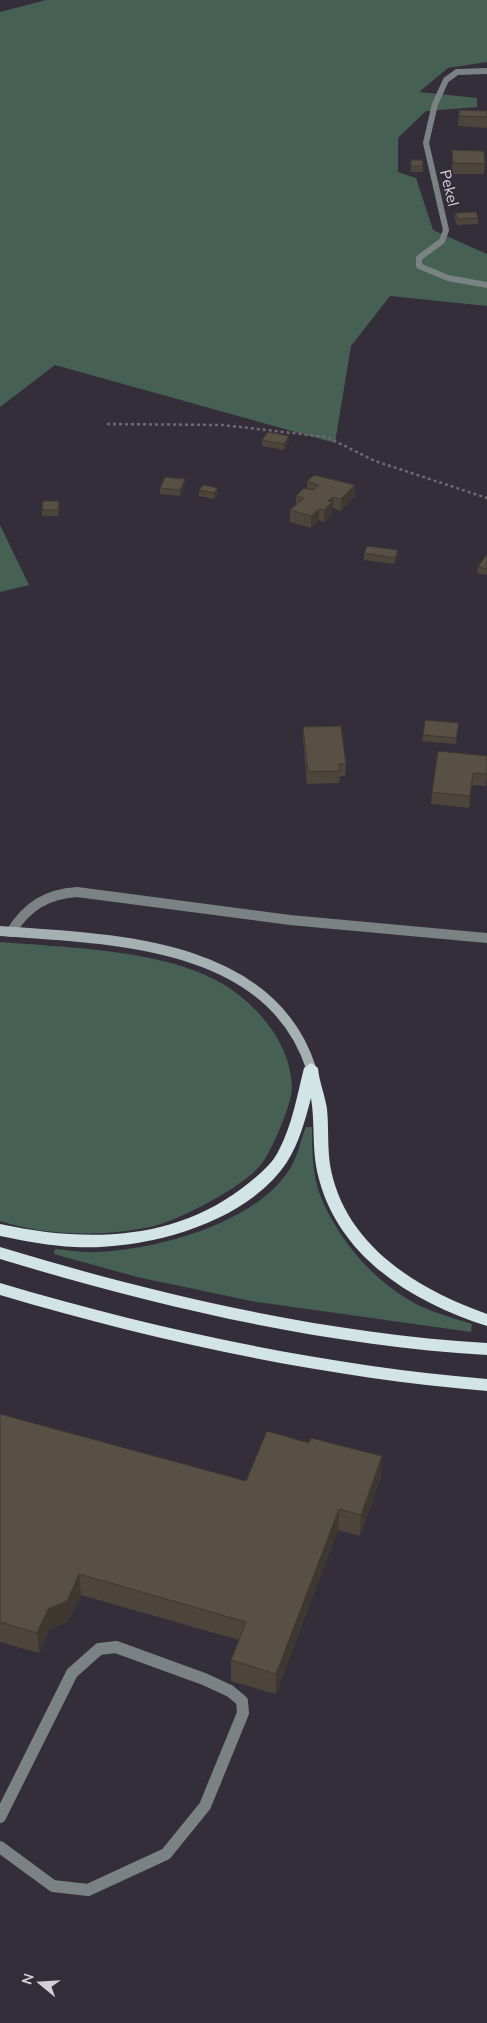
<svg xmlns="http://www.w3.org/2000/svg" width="487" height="2023" font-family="Mulish,sans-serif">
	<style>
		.green { fill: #476054 }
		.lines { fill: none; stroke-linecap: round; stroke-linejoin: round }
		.path { stroke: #6e6973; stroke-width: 2.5; stroke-dasharray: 3 3; stroke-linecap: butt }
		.service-far1 { stroke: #7a8283; stroke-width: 10 }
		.service { stroke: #7a8283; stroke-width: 12 }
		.minor { stroke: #7a8283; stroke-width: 6 }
		.secondary { stroke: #a4b0b2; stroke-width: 10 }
		.trunk { fill: #d2e4e6; fill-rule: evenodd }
		.wall { fill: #4d453b }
		.shaded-wall { fill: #3e3830 }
		.building { fill: #595045; stroke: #3e3830 }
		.labels { text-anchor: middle; stroke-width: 4.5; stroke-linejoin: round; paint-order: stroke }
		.far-street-label { font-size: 15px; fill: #d4d1d8; stroke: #332e3a }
	</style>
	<rect width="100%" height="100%" fill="#332e3a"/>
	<g class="green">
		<polygon points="46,0 487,0 487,62 448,68 419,92 477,98 477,107 426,111 398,138 398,172 416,178 433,230 487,254 487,306 390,296 351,346 335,443 55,365 0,407 0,12"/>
		<polygon points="0,525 29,585 0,592"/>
		<path d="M0,942c69,6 169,7 228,45 33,22 64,60 64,102 -1,16 -19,59 -29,73 -17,24 -85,59 -113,65 -49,10 -103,9 -150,-6z"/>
		<path d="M306,1127h6c0,22 0,47 8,68 19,46 53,86 98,110 16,8 36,13 54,19l-1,8 -220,-31 -114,-24 -83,-23 1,-5c14,1 28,4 42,3 61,-2 167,-31 196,-89 6,-11 8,-25 13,-36z"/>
	</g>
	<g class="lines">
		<polyline class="path" points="107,424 223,425 327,437 375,461 487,498"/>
		<path class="service-far1" d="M11,932c16,-26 36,-38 66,-40l213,28 197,18"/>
		<polyline class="service" points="0,1817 72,1673 99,1649 116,1647 204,1679 230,1691 242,1701 243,1713 205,1806 166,1854 88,1890 53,1886 0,1847"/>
		<polyline class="minor" points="487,71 457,72 446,80 435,104 426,143 446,230 442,241 419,258 419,266 448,278 487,285"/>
		<path class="secondary" d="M0,931c110,8 270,10 311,137"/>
		<g class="trunk">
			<path d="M311,1063l7,5c1,13 7,27 9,41 2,20 0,41 4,61 16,77 88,120 156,144v12c-76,-24 -152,-71 -170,-155 -5,-24 -2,-49 -6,-73 -6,23 -12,45 -24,64 -41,62 -142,88 -212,85 -25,-1 -50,-6 -75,-11v-12c83,18 170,18 241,-35 13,-10 29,-22 37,-37 14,-26 19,-56 26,-84z"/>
			<path d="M0,1247c158,48 322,86 487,96v12c-165,-10 -329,-48 -487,-96z"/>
			<path d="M0,1283c158,47 322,82 487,96v12c-165,-14 -329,-49 -487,-96z"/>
		</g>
	</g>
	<g class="wall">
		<polygon points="459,110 487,111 487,128 458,126"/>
		<polygon points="452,150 485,164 484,174 452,174"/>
		<polygon points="411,160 423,166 423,172 411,172"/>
		<polygon points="455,213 478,218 478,224 457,225 455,219"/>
		<polygon points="262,440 289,442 284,450 262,446"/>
		<polygon points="307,481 355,485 355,496 341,511 333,508 332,509 332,514 324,522 319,520 311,528 290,522 290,510 296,505 296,496 307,489"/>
		<polygon points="185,485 180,496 160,494 160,488"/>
		<polygon points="199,490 218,494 214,499 199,496"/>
		<polygon points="59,501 60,507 58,516 42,516 42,510"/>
		<polygon points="398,550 398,557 394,564 364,560 364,553"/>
		<polygon points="487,555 487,575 477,573 478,567"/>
		<polygon points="303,727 346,764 345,776 340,776 339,783 307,784 303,739"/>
		<polygon points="458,729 456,744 422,741 423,735"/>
		<polygon points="487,756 487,776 486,786 472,785 469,808 431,804 432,792"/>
		<polygon points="0,1414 246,1481 381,1477 360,1536 338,1530 276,1694 231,1681 231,1660 239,1640 81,1595 68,1621 49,1630 39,1653 0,1642"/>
	</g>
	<g class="shaded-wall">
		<polygon points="289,436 289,442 284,450 284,444"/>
		<polygon points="185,479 185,485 180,496 180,490"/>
		<polygon points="355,485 355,496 341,511 341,499"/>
		<polygon points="218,488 218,494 214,499 214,493"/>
		<polygon points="333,497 333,508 332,509 332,514 324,522 324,510 328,501"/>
		<polygon points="59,501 60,507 58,516 58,510"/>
		<polygon points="319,509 319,520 311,528 311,516"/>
		<polygon points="398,550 398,557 394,564 395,558"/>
		<polygon points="473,773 472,785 469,808 470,796"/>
		<polygon points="382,1456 381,1477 360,1536 361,1515"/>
		<polygon points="339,1509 338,1530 276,1694 276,1674"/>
		<polygon points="79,1574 81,1595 68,1621 49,1630 39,1653 37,1633 48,1609"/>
	</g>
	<g class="building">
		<polygon points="459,110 487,111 487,117 459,116"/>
		<polygon points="452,150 484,151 485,164 453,163"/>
		<polygon points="411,160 422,160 423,166 411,166"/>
		<polygon points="476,212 478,218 458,219 455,213"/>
		<polygon points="268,432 289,436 284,444 262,440"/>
		<polygon points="314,475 355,485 341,499 333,497 328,501 332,502 324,510 319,509 311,516 290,510 304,498 296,496 304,488 313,490 319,485 307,481"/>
		<polygon points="165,477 185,479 180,490 160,488"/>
		<polygon points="203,485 218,488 214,493 199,490"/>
		<polygon points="43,501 59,501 58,510 42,510"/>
		<polygon points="367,546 398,550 395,558 364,553"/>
		<polygon points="486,555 487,555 487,569 478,567"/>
		<polygon points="425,720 459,723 456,738 423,735"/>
		<polygon points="341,726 346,764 339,764 340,771 308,772 303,727"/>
		<polygon points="438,751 487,756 487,774 473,773 470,796 432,792"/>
		<polygon points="0,1414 246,1481 267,1431 309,1443 311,1438 382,1456 361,1515 339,1509 276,1674 231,1660 246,1622 79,1574 67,1601 48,1609 37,1633 0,1622"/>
	</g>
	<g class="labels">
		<g class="far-street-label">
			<text transform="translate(449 188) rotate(76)" y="5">Pekel</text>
		</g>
	</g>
	<g transform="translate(40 1983) rotate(288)" stroke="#332e3a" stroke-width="4" paint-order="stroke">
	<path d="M0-4L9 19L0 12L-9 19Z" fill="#d4d1d8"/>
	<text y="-8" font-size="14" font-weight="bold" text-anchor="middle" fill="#d4d1d8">N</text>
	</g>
</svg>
